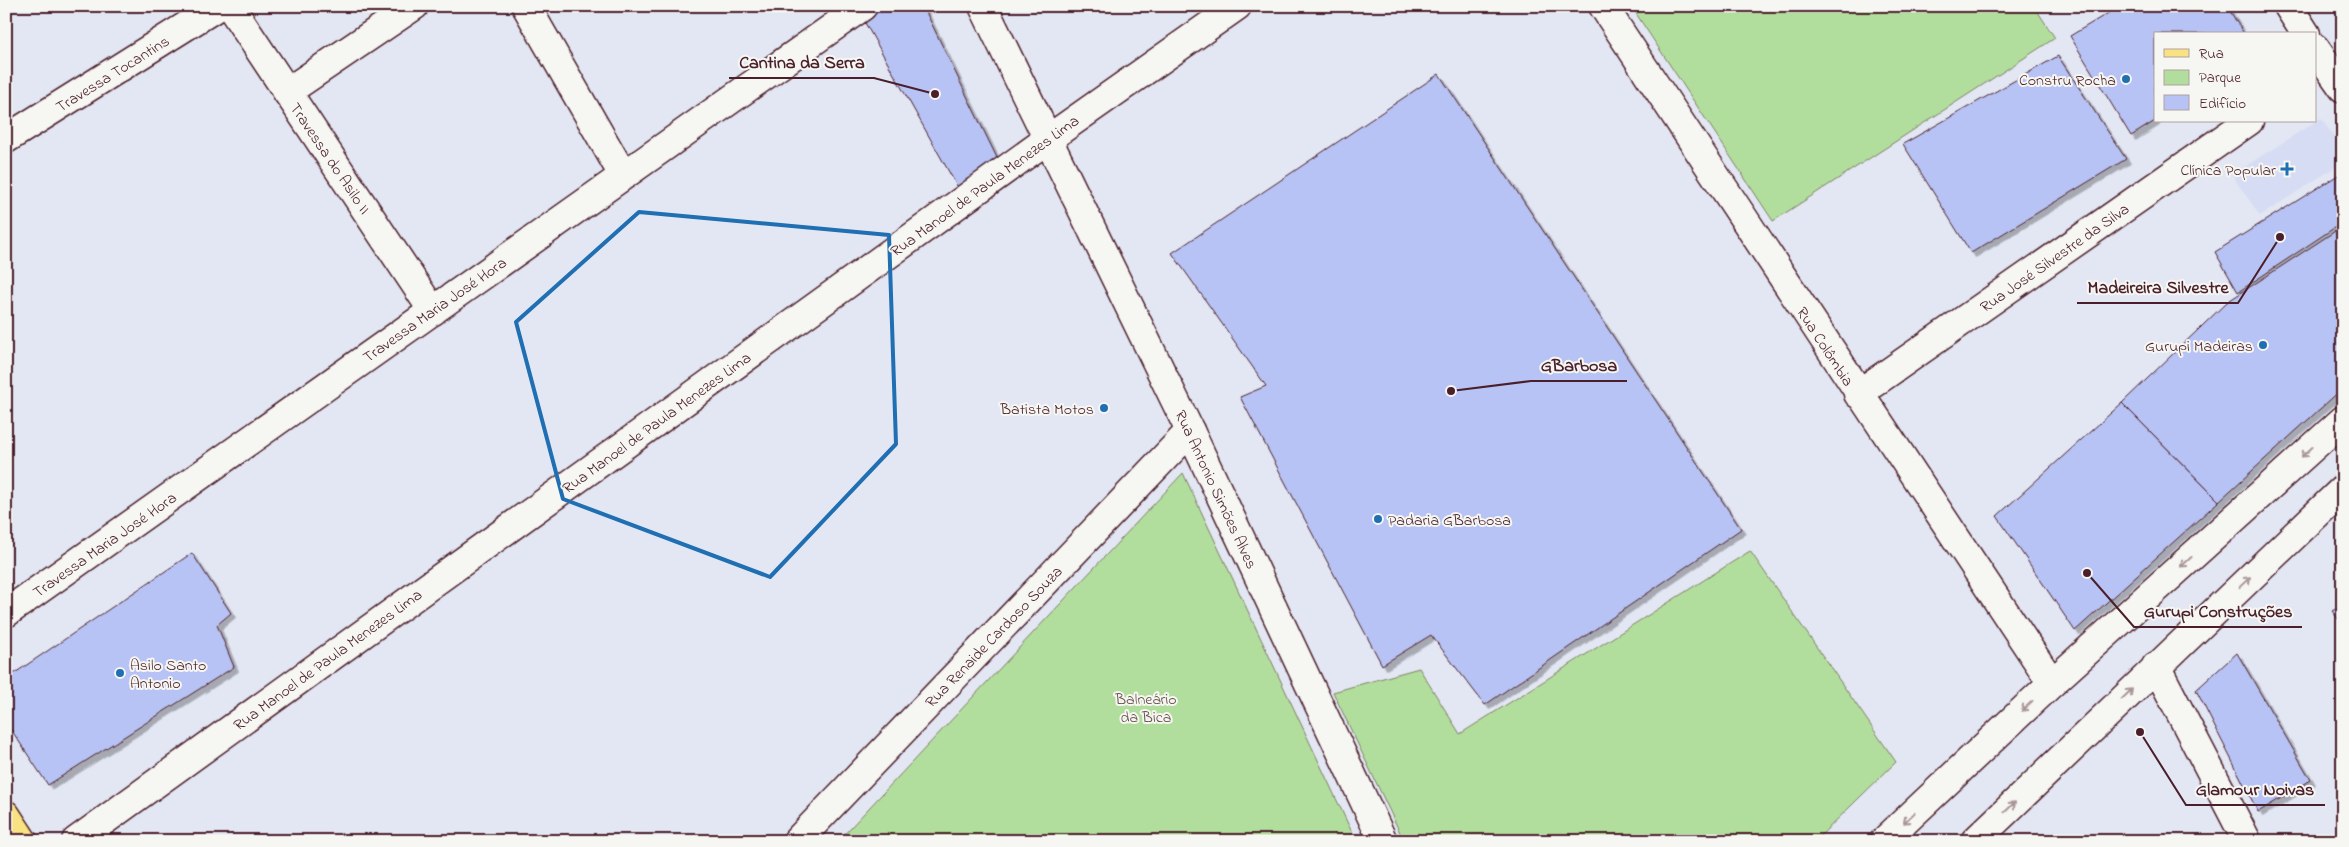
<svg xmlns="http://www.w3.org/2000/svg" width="2349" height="847" font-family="'Indie Flower',sans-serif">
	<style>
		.built { fill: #d6dcf3 }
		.green { fill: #b2de9d; stroke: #7e7e64 }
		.building { fill: #b7c3f4; stroke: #4a1f2b; filter: url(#shadow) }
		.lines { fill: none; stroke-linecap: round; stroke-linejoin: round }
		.street-casing { stroke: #4a1f2b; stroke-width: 31 }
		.secondary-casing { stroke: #4a1f2b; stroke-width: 31 }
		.primary-casing { stroke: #4a1f2b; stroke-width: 31 }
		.street { stroke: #f6f6f2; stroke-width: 28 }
		.secondary { stroke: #f6f6f2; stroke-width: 28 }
		.primary { stroke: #f8e281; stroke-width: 28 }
		.oneway { stroke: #a99598 }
		.marked { fill: none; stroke: #1f6fb2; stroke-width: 4; stroke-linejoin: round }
		.poi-dot { fill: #1f6fb2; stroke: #f6f6f2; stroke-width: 2 }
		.labels { text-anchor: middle; stroke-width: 4; stroke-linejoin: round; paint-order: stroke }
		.street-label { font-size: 16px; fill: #4a1f2b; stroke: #f6f6f2 }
		.poi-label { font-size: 16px; fill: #4a1f2b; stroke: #f6f6f2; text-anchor: end }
		.park-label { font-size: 16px; fill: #644f48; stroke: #f6f6f2 }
		.leader { fill: none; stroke: #4a1f2b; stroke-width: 2 }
		.callout-dot { fill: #4a1f2b; stroke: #f6f6f2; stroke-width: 2 }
		.callout-label { font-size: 18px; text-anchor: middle; font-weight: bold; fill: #4a1f2b; stroke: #f6f6f2; stroke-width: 4; stroke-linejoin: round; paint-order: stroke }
	</style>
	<defs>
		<filter id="shadow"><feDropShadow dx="4.5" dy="4.5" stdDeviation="0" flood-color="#0004"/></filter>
	</defs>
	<rect width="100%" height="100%" fill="#e3e7f3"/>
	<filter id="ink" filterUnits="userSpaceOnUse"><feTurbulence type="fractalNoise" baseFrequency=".02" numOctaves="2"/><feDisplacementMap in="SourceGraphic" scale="10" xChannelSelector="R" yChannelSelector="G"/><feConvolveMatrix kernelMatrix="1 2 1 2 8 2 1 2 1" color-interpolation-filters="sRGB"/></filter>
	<g filter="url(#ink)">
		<polygon class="built" points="2321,118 2343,150 2343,162 2260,216 2232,175"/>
		<g class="green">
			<polygon points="1631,6 2034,6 2055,38 1773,221"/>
			<polygon points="1183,473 1356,841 838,841"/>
			<polygon points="1750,551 1896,762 1815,841 1404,841 1333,692 1419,668 1460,734"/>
		</g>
		<g class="building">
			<polygon points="884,6 923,6 1001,166 962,195 864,21"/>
			<polygon points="2120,6 2227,6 2244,34 2155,34 2155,121 2131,136 2070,36"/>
			<polygon points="2058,56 2126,159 1971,253 1903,144"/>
			<polygon points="1439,74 1741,529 1485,705 1431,635 1382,665 1240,397 1266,386 1172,253"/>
			<polygon points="2343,172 2343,222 2238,292 2215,252"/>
			<polygon points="2343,226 2343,388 2219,501 2122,403 2227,302"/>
			<polygon points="2122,403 2219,501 2075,631 1997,516"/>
			<polygon points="192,553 231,613 217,625 234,667 48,785 6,722 6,679"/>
			<polygon points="2343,604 2343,625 2332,611"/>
			<polygon points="2237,653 2311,780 2258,812 2196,690"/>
		</g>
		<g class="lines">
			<g class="street-casing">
				<g id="street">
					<polyline points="230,6 433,311"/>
					<polyline points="526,6 623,175"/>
					<polyline points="983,6 1190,431 1383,841"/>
					<polyline points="1603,6 2052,683"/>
					<polyline points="2288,6 2306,34"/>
					<polyline points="2315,48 2343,88"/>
					<polyline points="287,92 414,6"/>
					<polyline points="6,139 218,6"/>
					<polyline points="1858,394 2249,121"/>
					<polyline points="6,613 863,6"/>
					<polyline points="2156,666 2247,841"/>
					<polyline points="797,841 1190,431"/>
				</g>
			</g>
			<g class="secondary-casing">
				<g id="secondary">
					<polyline points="76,841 1048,139 1237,6"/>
					<polyline points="1884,841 2052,683 2343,420"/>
					<polyline points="1975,841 2343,489"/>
				</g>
			</g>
			<g class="primary-casing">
				<polyline id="primary" points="6,815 23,841"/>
			</g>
			<use href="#street" class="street"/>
			<use href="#secondary" class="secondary"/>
			<use href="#primary" class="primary"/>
		</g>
		<defs><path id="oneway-shaft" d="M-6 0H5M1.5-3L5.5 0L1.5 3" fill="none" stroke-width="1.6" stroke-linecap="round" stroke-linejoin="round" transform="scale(1.25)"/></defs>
		<g class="oneway">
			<use href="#oneway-shaft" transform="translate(2307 452) rotate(138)"/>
			<use href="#oneway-shaft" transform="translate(2186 562) rotate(138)"/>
			<use href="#oneway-shaft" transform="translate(2245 582) rotate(-43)"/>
			<use href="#oneway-shaft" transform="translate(2127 694) rotate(-44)"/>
			<use href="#oneway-shaft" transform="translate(2027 706) rotate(137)"/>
			<use href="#oneway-shaft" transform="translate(2010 807) rotate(-44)"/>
			<use href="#oneway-shaft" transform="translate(1909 818) rotate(137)"/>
		</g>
	</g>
	<path class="marked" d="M639,212l250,23 7,209 -126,133 -207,-78 -47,-177z"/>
	<g class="poi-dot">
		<circle cx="2126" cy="79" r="5"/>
		<path d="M2284.5 161.5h5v5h5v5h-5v5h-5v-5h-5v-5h5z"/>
		<circle cx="2263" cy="345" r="5"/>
		<circle cx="1104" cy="408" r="5"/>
		<circle cx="1378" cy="519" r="5"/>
		<circle cx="120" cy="673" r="5"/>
	</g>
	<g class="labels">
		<g class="street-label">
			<text transform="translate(112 73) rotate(-32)" y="6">Travessa Tocantins</text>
			<text transform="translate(331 158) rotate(56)" y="6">Travessa do Asilo II</text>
			<text transform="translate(984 185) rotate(-36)" y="6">Rua Manoel de Paula Menezes Lima</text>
			<text transform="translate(2054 257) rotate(-35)" y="6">Rua José Silvestre da Silva</text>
			<text transform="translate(434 309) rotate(-35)" y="6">Travessa Maria José Hora</text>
			<text transform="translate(1826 346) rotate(57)" y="6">Rua Colômbia</text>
			<text transform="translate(656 422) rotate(-36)" y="6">Rua Manoel de Paula Menezes Lima</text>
			<text transform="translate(1217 489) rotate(65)" y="6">Rua Antonio Simões Alves</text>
			<text transform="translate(104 544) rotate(-35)" y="6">Travessa Maria José Hora</text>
			<text transform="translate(993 636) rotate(-46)" y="6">Rua Renaide Cardoso Souza</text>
			<text transform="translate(327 659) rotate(-36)" y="6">Rua Manoel de Paula Menezes Lima</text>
		</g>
		<g class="poi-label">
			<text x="2116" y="85">Constru Rocha</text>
			<text x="2276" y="175">Clínica Popular</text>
			<text x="2253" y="351">Gurupi Madeiras</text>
			<text x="1094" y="414">Batista Motos</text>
			<text x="1388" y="525" text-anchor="start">Padaria GBarbosa</text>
			<text x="130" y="670" text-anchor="start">Asilo Santo<tspan x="130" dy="18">Antonio</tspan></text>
		</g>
		<g class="park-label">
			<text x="1146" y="704">Balneário<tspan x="1146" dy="18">da Bica</tspan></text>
		</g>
	</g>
	<path class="leader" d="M935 94L874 78H729M2280 237L2238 303H2077M1451 391L1531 381H1627M2087 573L2134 627H2302M2140 732L2186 805H2325"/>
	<g class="callout-dot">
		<circle cx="935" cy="94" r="5"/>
		<circle cx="2280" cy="237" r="5"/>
		<circle cx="1451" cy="391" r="5"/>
		<circle cx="2087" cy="573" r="5"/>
		<circle cx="2140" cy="732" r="5"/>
	</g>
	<g class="callout-label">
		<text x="802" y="68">Cantina da Serra</text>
		<text x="2158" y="293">Madeireira Silvestre</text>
		<text x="1579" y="371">GBarbosa</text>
		<text x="2218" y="617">Gurupi Construções</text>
		<text x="2255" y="795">Glamour Noivas</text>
	</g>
	<rect width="2349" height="847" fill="none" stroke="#f6f6f2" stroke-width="25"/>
	<rect x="12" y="12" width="2324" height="822" fill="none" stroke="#4a1f2b" stroke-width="2" filter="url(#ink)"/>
	<rect x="2154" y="32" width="162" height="90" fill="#f6f6f2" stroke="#b1a0a2"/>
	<rect x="2164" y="49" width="25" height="8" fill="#f8e281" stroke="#b1a0a2"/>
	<text x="2199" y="58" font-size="15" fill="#4a1f2b">Rua</text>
	<rect x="2164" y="70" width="25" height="15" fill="#b2de9d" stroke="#b1a0a2"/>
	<text x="2199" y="82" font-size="15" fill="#4a1f2b">Parque</text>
	<rect x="2164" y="95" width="25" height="15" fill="#b7c3f4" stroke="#b1a0a2"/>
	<text x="2199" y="108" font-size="15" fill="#4a1f2b">Edifício</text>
</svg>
